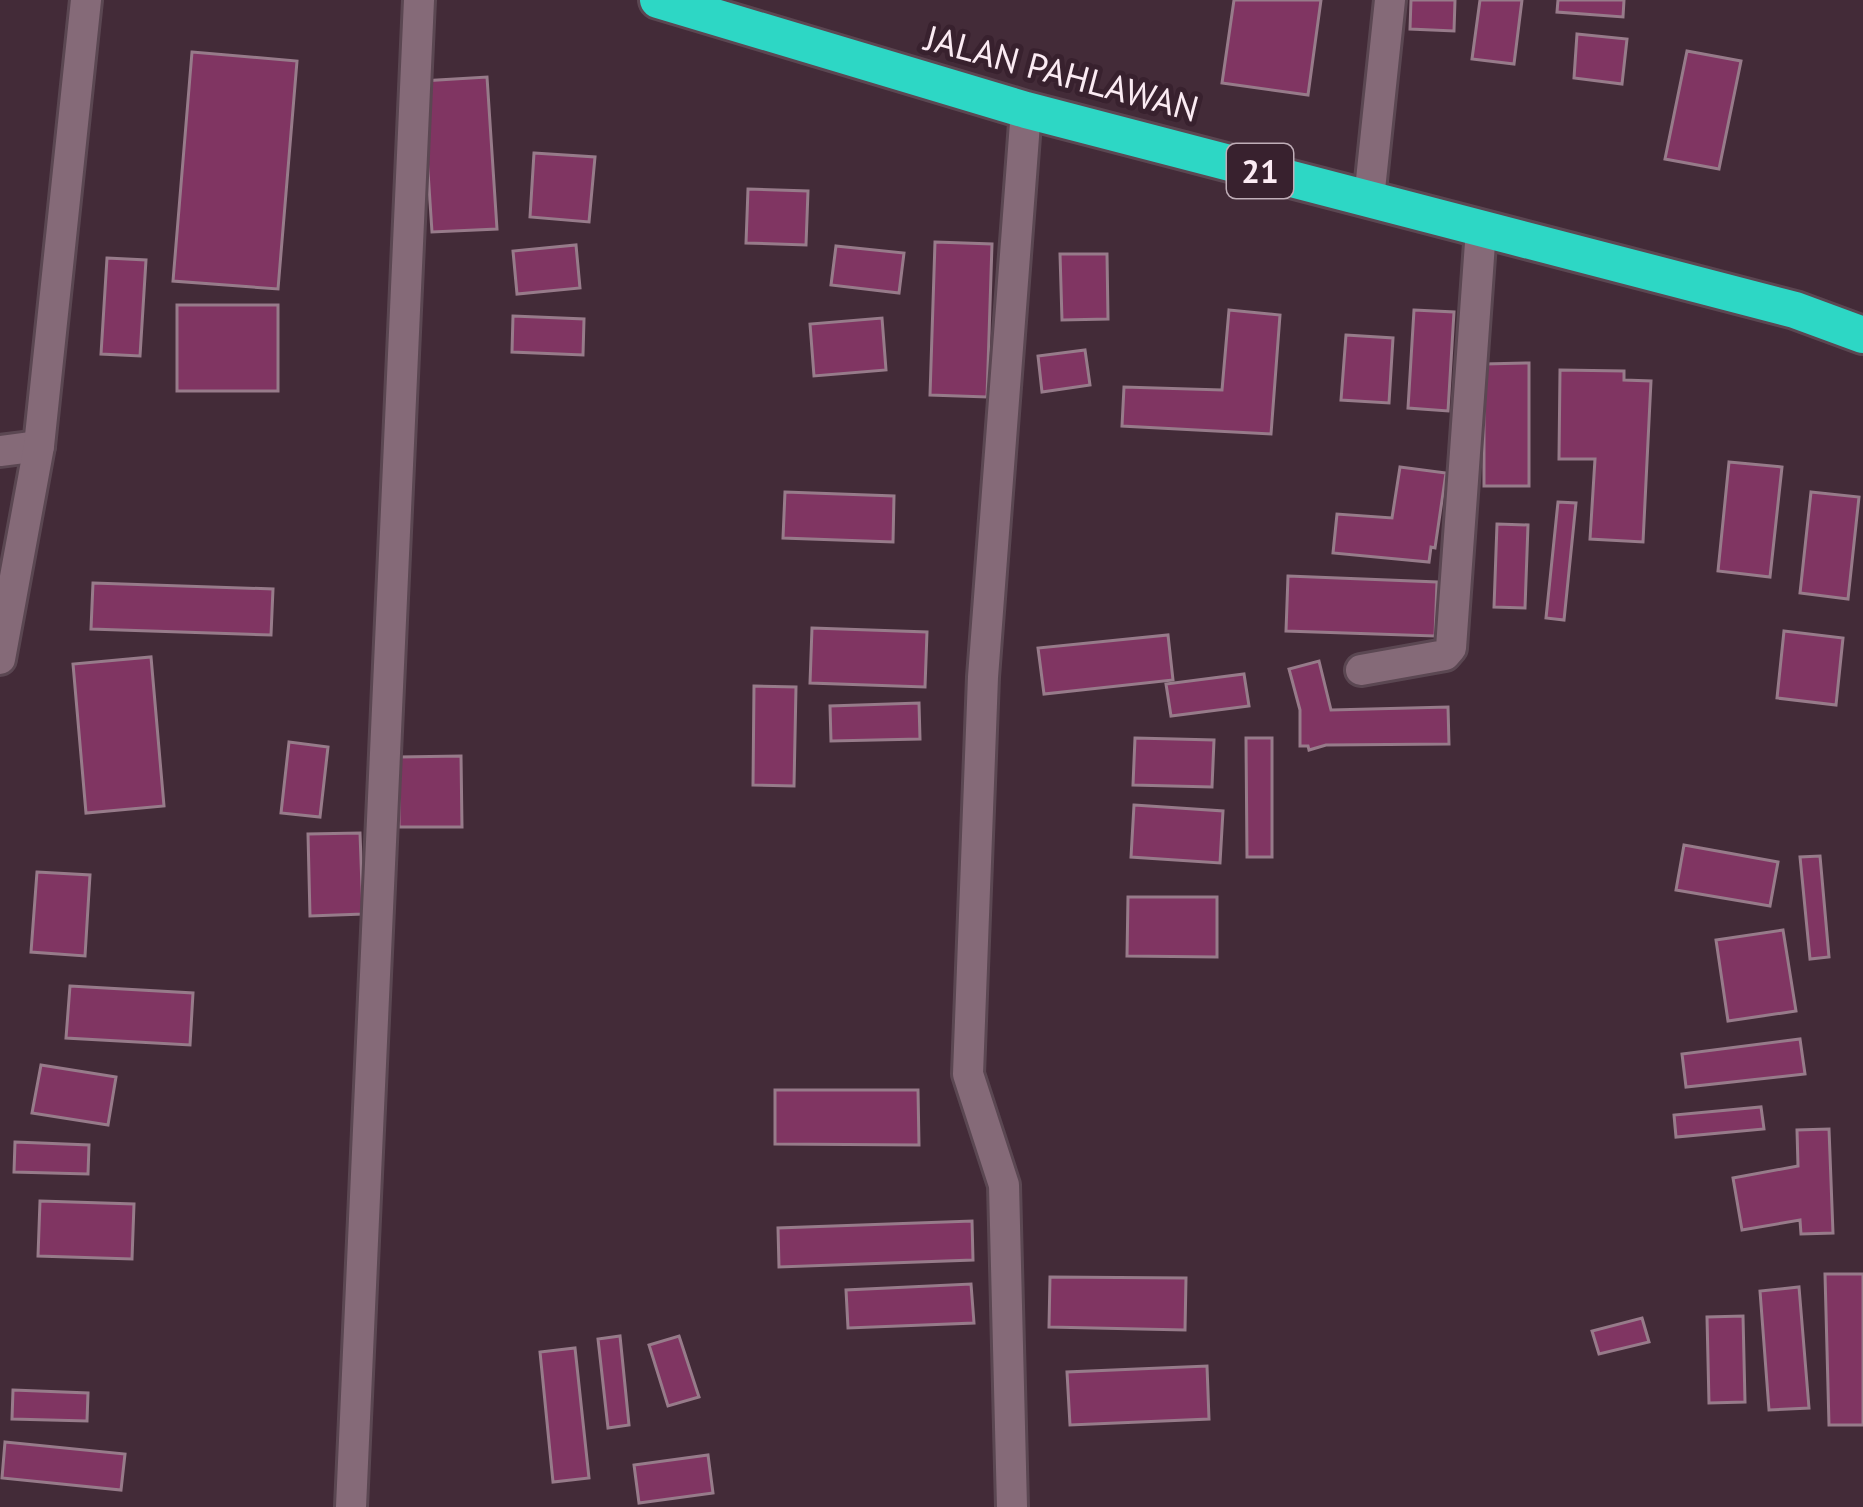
<svg xmlns="http://www.w3.org/2000/svg" width="1863" height="1507" font-family="'PT Sans',sans-serif">
	<style>
		.building { fill: #803562; stroke: #977b8a; stroke-width: 3 }
		.lines { fill: none; stroke-linecap: round; stroke-linejoin: round }
		.minor-casing { stroke: #5b4752; stroke-width: 36 }
		.highway-casing { stroke: #5b4752; stroke-width: 42 }
		.minor { stroke: #856a78; stroke-width: 30 }
		.highway { stroke: #2dd7c5; stroke-width: 36 }
		.labels { text-anchor: middle; stroke-width: 10; stroke-linejoin: round; paint-order: stroke }
		.shield { fill: #38212e; stroke: #c0aeb8; stroke-width: 3 }
		.shield-label { font-size: 33px; font-weight: bold; fill: #fbebf3 }
		.street-label { font-size: 36px; fill: #fbebf3; stroke: #38212e }
	</style>
	<rect width="100%" height="100%" fill="#432b38"/>
	<g class="building">
		<polygon points="1234,0 1321,0 1308,95 1222,83"/>
		<polygon points="1411,0 1455,0 1454,31 1410,29"/>
		<polygon points="1480,0 1522,0 1514,64 1472,59"/>
		<polygon points="1558,0 1624,0 1623,17 1557,12"/>
		<polygon points="1577,34 1627,39 1622,84 1574,78"/>
		<polygon points="1687,51 1741,61 1719,169 1665,159"/>
		<polygon points="192,52 297,61 278,289 173,281"/>
		<polygon points="487,77 497,229 432,232 422,81"/>
		<polygon points="534,153 595,157 589,222 530,217"/>
		<polygon points="748,189 808,191 806,245 746,243"/>
		<polygon points="935,242 992,244 987,397 930,395"/>
		<polygon points="576,245 580,288 517,294 513,251"/>
		<polygon points="836,246 904,253 899,293 831,285"/>
		<polygon points="1060,254 1107,254 1108,319 1062,320"/>
		<polygon points="107,258 146,260 140,356 101,354"/>
		<rect x="177" y="305" width="101" height="86"/>
		<polygon points="1229,310 1280,315 1271,434 1122,426 1124,387 1222,390"/>
		<polygon points="1414,310 1454,312 1448,411 1408,408"/>
		<polygon points="513,316 584,319 583,355 512,352"/>
		<polygon points="882,318 886,370 814,376 810,324"/>
		<polygon points="1346,335 1393,338 1389,403 1341,400"/>
		<polygon points="1085,350 1090,385 1042,392 1038,356"/>
		<polygon points="1529,363 1529,486 1484,486 1484,364"/>
		<polygon points="1560,370 1624,371 1624,380 1651,381 1643,542 1590,539 1595,459 1559,459"/>
		<polygon points="1729,462 1782,467 1770,577 1718,571"/>
		<polygon points="1400,467 1446,473 1435,548 1431,547 1429,562 1333,553 1337,514 1392,518"/>
		<polygon points="785,492 894,496 893,542 783,538"/>
		<polygon points="1811,492 1859,497 1848,599 1800,593"/>
		<polygon points="1558,502 1576,503 1564,620 1546,618"/>
		<polygon points="1497,524 1528,525 1525,608 1494,607"/>
		<polygon points="1288,576 1437,582 1435,636 1286,631"/>
		<polygon points="93,583 273,589 271,635 91,629"/>
		<polygon points="812,628 927,632 925,687 810,683"/>
		<polygon points="1784,631 1843,638 1836,705 1777,698"/>
		<polygon points="1168,635 1173,680 1044,694 1038,648"/>
		<polygon points="151,657 164,806 86,813 73,664"/>
		<polygon points="1319,661 1331,710 1448,707 1449,744 1326,745 1309,750 1308,746 1300,746 1300,710 1289,669"/>
		<polygon points="1244,674 1249,706 1171,716 1166,684"/>
		<polygon points="754,686 796,687 794,786 753,785"/>
		<polygon points="919,703 920,739 831,741 830,706"/>
		<polygon points="1135,738 1214,740 1212,787 1133,785"/>
		<polygon points="1246,738 1272,738 1272,857 1247,857"/>
		<polygon points="289,742 328,747 320,817 281,813"/>
		<polygon points="461,756 462,827 399,827 399,757"/>
		<polygon points="1134,805 1223,811 1220,863 1131,857"/>
		<polygon points="360,833 363,914 310,916 308,834"/>
		<polygon points="1684,845 1778,862 1770,906 1676,890"/>
		<polygon points="1820,856 1829,957 1810,959 1800,857"/>
		<polygon points="37,872 90,875 85,956 31,952"/>
		<polygon points="1128,897 1217,897 1217,957 1127,956"/>
		<polygon points="1783,930 1796,1011 1728,1021 1716,940"/>
		<polygon points="70,986 193,993 190,1045 66,1038"/>
		<polygon points="1800,1039 1805,1074 1686,1087 1682,1054"/>
		<polygon points="41,1065 116,1077 108,1125 32,1113"/>
		<polygon points="775,1090 918,1090 919,1145 775,1144"/>
		<polygon points="1761,1107 1764,1129 1676,1137 1674,1115"/>
		<polygon points="1829,1129 1833,1233 1801,1234 1800,1220 1742,1230 1733,1178 1798,1166 1797,1130"/>
		<polygon points="15,1142 89,1145 88,1174 14,1172"/>
		<polygon points="40,1201 134,1204 132,1259 38,1256"/>
		<polygon points="972,1221 973,1260 779,1267 778,1228"/>
		<polygon points="1825,1274 1863,1274 1863,1425 1829,1425"/>
		<polygon points="1050,1277 1186,1278 1185,1330 1049,1327"/>
		<polygon points="971,1284 974,1323 848,1328 846,1290"/>
		<polygon points="1799,1287 1809,1408 1769,1410 1760,1291"/>
		<polygon points="1743,1316 1745,1402 1709,1403 1707,1317"/>
		<polygon points="1642,1318 1649,1342 1599,1354 1592,1331"/>
		<polygon points="620,1336 629,1425 608,1428 598,1339"/>
		<polygon points="679,1336 699,1397 668,1406 649,1345"/>
		<polygon points="575,1348 589,1478 553,1482 540,1352"/>
		<polygon points="1207,1366 1209,1419 1070,1425 1067,1372"/>
		<polygon points="13,1390 88,1393 87,1421 12,1419"/>
		<polygon points="5,1442 125,1454 121,1490 2,1478"/>
		<polygon points="708,1455 713,1493 639,1503 634,1465"/>
	</g>
	<g class="lines">
		<g class="minor-casing">
			<g id="minor">
				<polyline points="1369,199 1390,0"/>
				<polyline points="0,451 39,446"/>
				<polyline points="0,659 39,446 86,0"/>
				<polyline points="1361,670 1445,655 1451,648 1481,229"/>
				<polyline points="351,1507 419,0"/>
				<polyline points="1012,1507 1004,1185 968,1074 983,677 1026,110"/>
			</g>
		</g>
		<g class="highway-casing">
			<polyline id="highway" points="658,0 1026,110 1795,310 1863,335"/>
		</g>
		<use href="#minor" class="minor"/>
		<use href="#highway" class="highway"/>
	</g>
	<g class="labels">
		<rect class="shield" x="1227" y="144" width="66" height="54" rx="9"/>
		<g class="shield-label">
			<text x="1260" y="183">21</text>
		</g>
		<g class="street-label">
			<text transform="translate(1062 73) rotate(15)" y="13">JALAN PAHLAWAN</text>
		</g>
	</g>
</svg>
